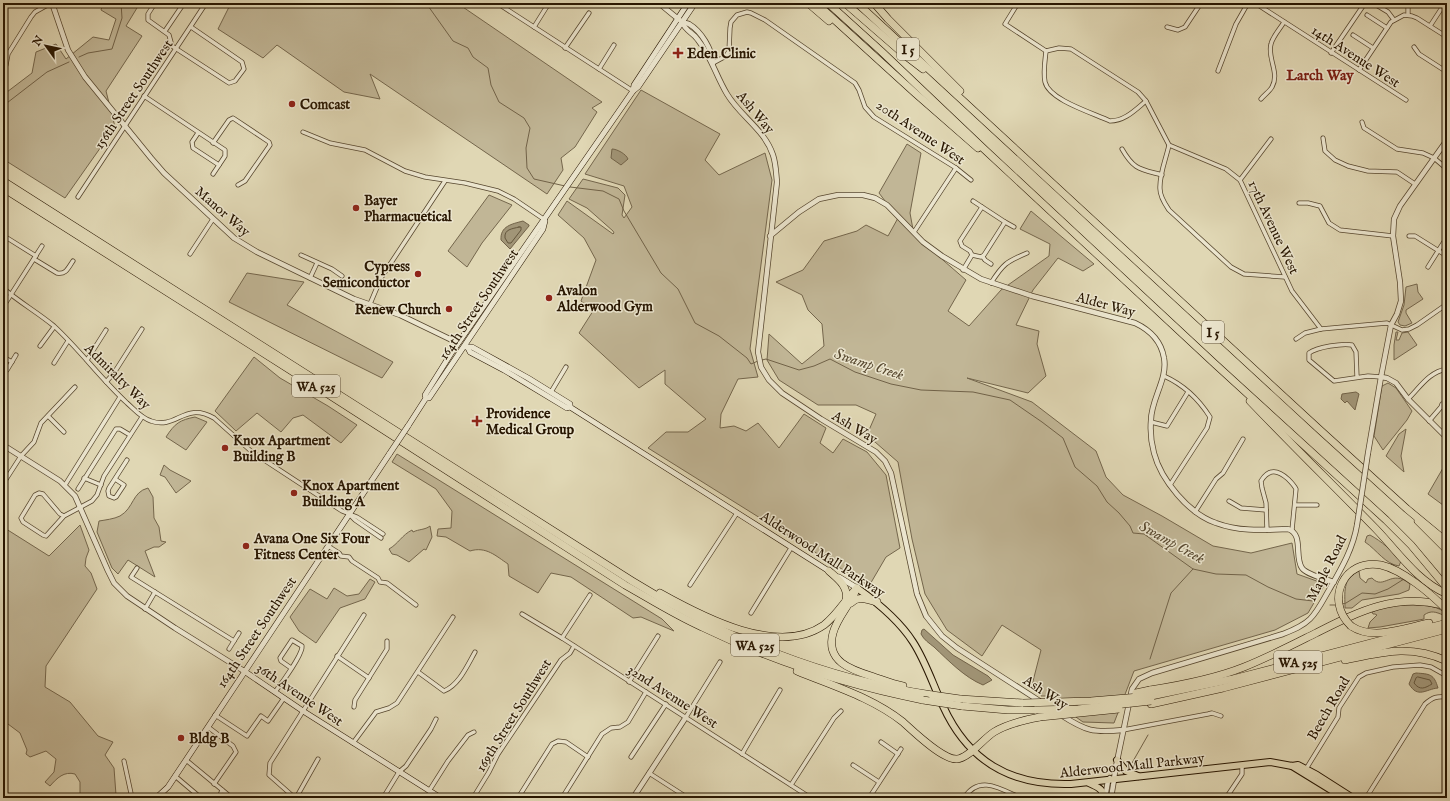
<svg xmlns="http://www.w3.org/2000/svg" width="1450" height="801" font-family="'IM FELL English',serif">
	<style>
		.green { fill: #c1b696; stroke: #74664c }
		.water { fill: #a19577; stroke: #716248 }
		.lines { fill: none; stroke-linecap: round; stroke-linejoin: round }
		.shore { stroke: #64563c; stroke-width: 1 }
		.stream { stroke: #716248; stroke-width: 1 }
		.minor-casing { stroke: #56462e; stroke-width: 5 }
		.tertiary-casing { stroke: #56462e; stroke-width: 6 }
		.secondary-casing { stroke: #281601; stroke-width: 6 }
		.primary-casing { stroke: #281601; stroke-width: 8 }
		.motorway-casing { stroke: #281601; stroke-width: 8 }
		.minor { stroke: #ebe5ce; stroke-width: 3.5 }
		.tertiary { stroke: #ebe5ce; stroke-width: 4.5 }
		.secondary { stroke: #ebe5ce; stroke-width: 5 }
		.primary { stroke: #e0d7b4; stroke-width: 6 }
		.motorway { stroke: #e0d7b4; stroke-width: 7 }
		.tertiary-bridge-casing { stroke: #56462e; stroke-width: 6; stroke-linecap: butt }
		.secondary-bridge-casing { stroke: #281601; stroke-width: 6; stroke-linecap: butt }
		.motorway-bridge-casing { stroke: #281601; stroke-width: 8; stroke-linecap: butt }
		.tertiary-bridge { stroke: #ebe5ce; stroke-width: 4.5 }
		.secondary-bridge { stroke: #ebe5ce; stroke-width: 5 }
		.motorway-bridge { stroke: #e0d7b4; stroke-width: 7 }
		.poi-dot { fill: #8f2418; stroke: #ebe5ce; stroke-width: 1.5 }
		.labels { text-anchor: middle; stroke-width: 3; stroke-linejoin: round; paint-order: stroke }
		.shield { fill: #ebe5ce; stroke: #62543e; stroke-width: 1 }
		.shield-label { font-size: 13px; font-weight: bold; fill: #281601 }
		.poi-label { font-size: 14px; font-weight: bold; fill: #281601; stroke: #ebe5ce; text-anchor: start }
		.street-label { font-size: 14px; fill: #281601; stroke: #ebe5ce }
		.neighbourhood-label { font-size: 15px; font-weight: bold; fill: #7a1f14; stroke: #ebe5ce }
		.water-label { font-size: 15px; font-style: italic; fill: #584930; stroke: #ebe5ce }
	</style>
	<rect width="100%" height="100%" fill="#e0d7b4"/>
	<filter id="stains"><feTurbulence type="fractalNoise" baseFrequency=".005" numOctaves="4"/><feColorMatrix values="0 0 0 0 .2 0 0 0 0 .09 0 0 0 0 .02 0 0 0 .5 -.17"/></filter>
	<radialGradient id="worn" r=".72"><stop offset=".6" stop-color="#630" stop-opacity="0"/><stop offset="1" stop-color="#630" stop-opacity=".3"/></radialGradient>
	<g class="green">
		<polygon points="103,3 140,3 126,26 142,36 106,91 115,127 65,198 3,159 3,95 32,73 36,52 56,44 66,59 93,37 109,40 116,19 101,10"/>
		<polygon points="230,3 457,3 602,102 592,108 597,112 575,147 561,158 563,170 547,194 370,74 380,99 344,92 277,45 263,58 218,29 230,5"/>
		<polygon points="641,90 720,134 705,160 719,175 765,153 772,180 750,349 758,377 738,379 721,414 720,428 734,426 746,431 758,423 779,448 804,414 826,428 820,443 833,453 843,439 867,452 886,475 900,548 886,557 869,586 648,448 666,432 688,432 706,419 665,384 665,370 639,388 579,333 593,311 581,301 596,260 584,238 558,215 567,201 613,234 614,233 613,231 587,208 569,199 583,179 618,188 625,195 622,215 624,218 632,207 624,186 585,174"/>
		<polygon points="907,144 921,153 910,213 914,235 966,280 948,311 969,326 1001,290 1049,256 1050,244 1020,229 1031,211 1094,264 1083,271 1058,258 1033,290 1016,325 1039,331 1037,344 1046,376 1028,393 967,378 1032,402 1096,451 1106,477 1123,495 1162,516 1213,546 1251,553 1292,543 1297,574 1325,584 1308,613 1275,630 1134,671 1114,723 1083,722 1046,696 1041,696 1041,692 1032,685 1041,650 1002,625 982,656 947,630 925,594 912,539 898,462 875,442 866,437 876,414 856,405 818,405 779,380 767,360 769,334 802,364 824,346 822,324 808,310 802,295 776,282 803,270 824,241 857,231 866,225 888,236 898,218 879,193"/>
		<polygon points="489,195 512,205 482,243 467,267 448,251"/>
		<polygon points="247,273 304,282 287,305 393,362 382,378 229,302"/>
		<polygon points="1417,284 1418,292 1423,299 1406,310 1406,313 1412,323 1405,326 1400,325 1398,322 1404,305 1406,287"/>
		<polygon points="1396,332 1398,332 1396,340 1399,340 1402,333 1408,332 1417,345 1394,360 1394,345"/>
		<polygon points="254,357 280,378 328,406 357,425 341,443 303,415 293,418 281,432 257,413 236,431 215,411"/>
		<polygon points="1388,383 1396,388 1412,411 1407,420 1383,450 1374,436 1382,386"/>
		<path d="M195,417l12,5 -21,28 -20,-13c9,-14 14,-17 29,-20z"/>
		<polygon points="1406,429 1401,456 1404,472 1386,456 1399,434"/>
		<path d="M397,454l265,165 12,12 -33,-14 -8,1 -62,-41 -20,-4 -13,20 -29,-17 -1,-12c-12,-8 -22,-18 -38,-13l-24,-14 -9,-1 1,-7 13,-1 1,-17 -16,-22 -44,-27z"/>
		<polygon points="1447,464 1447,484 1444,490 1444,495 1447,500 1447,508 1428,494 1443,468"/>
		<polygon points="164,465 170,470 191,481 176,493 165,477 160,475"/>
		<path d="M148,488l5,9 1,21 5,9 2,14 5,1 -7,5h-5l-9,4 10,26 -27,-17 -10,14 -6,-6 -15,-36 2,-11c6,-1 15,-2 21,-5 14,-8 12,-24 28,-28z"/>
		<path d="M80,525l9,25 -3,8 -1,8 6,7 6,16 -51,77 -1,21 25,15 28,34 15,6 -8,13 9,13 2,27 -7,3h-29v-16l-5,-8c-11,-3 -18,4 -25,12l-5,-4 9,-10 2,-13 -10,-8 -16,6 -4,-3 1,-4 -7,-17 -16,-12 1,-8 -2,-9v-177l46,29z"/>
		<path d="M430,526l2,11 -6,13 -2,-1 -15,13 -12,-7 -5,-1 -3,-5c9,-5 13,-14 23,-19l1,2c6,-3 12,-2 17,-6z"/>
		<path d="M1370,535c11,6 23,16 31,26l-2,5c-14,-2 -22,-16 -34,-24l2,-6z"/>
		<path d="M1359,571l1,7 6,5 2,-4 4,-1c12,13 19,-10 38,6l-1,6 -10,4 -37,6 -10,8h-7c0,-15 -3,-30 14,-37z"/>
		<polygon points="370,579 375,582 365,599 340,608 316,643 299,631 290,617 310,589 327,599 334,588 347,596 359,594"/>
		<path d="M1397,605c13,0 39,-2 48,8l-2,2c-7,-3 -12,-5 -19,0v4l-5,1 -39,7 -12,1 2,-6 7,-7 -2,-1h-2l-1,-2 7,-3z"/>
	</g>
	<g class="water">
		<path d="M612,149c5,0 14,5 16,10l-7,6 -10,-7z"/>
		<path d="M523,221l6,4v1l-19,23 -9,-9c-1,-14 11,-16 22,-19z"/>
		<polygon points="1356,392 1359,394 1355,410 1347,401 1345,403 1341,399 1342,394"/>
		<path d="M924,629l29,26 35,21 4,4 -9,5c-19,-8 -34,-24 -49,-38 -5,-4 -10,-7 -13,-13l1,-4z"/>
		<path d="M1416,673c14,1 18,1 22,15 -12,1 -20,11 -29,-4l4,-10z"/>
	</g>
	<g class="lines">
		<g class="shore">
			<path d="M519,227h2v3l-10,13h-3l-3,-5c-1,-9 7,-9 14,-11z"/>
			<path d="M1418,677l12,3 2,4c-7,4 -12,7 -18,-1l2,-5z"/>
		</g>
		<g class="stream">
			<polyline points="426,3 453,41 468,48 473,57 488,68 491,85 499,102 524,118 530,128 526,148 527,168 534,179 565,186"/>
			<polyline points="79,57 88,53 112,49 122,18 121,3"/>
			<polyline points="3,106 47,72 69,62"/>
			<polyline points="570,187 603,191 619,199 624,211 661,273 678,289 695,323 719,336 747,358 751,364 758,361"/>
			<polyline points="762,360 766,359 799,370 814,366 830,359 855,372 891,384 921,390 973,392 1010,400 1042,422 1063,438 1075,467 1097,486 1107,502 1119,513 1130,526 1133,533 1144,534 1193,569 1216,574 1246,575 1268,587 1296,599 1313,601"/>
			<polyline points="1342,604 1346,603 1362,593 1375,594 1388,589 1404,579"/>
			<polyline points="1330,605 1335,605"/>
			<polyline points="1150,659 1171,593 1193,569"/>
			<polyline points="1132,763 1148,735"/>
		</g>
		<g class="minor-casing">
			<g id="minor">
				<polyline points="155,3 148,14 148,20 169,35 172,46 229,83 235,81 244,69 242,62 191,27"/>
				<polyline points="497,3 633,91"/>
				<polyline points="1018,3 1005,24 1046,51 1059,48 1071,49 1138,92 1146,101 1169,145 1226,169 1240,180 1292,291 1321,329 1387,323 1402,330 1409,329 1417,325 1447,304"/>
				<polyline points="1255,3 1406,100"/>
				<polyline points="1378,6 1388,12 1394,20"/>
				<polyline points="1367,15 1387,28"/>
				<polyline points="1408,15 1408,6 1410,3"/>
				<polyline points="1430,26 1445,3"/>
				<polyline points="534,27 549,3"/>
				<polyline points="1167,27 1178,30 1185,27 1201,3"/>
				<polyline points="165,31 184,3"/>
				<polyline points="1353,35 1373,48"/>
				<polyline points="1414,47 1419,54 1447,72"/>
				<polyline points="565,48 589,13"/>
				<path d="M1046,51c-1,10 -3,21 -1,31 4,18 48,31 65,39 15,0 25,-11 36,-20"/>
				<polyline points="1331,53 1365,3"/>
				<polyline points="713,63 726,56 729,51 730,28 731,22 737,15 747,12 751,13 765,20 855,83 859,90 865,107 874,117 956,168 971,180"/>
				<polyline points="599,69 614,45"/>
				<polyline points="3,70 6,65 8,54 31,17 35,12 51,3"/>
				<polyline points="1359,70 1391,22 1404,15 1412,16 1417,18 1447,37"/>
				<polyline points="1218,71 1236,24 1248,3"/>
				<polyline points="144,96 225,150 225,156 213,174"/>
				<path d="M1261,99c3,-4 9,-8 11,-12 8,-14 -5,-29 -1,-43 2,-8 9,-15 13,-22"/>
				<polyline points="1362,122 1364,128 1397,149 1423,153 1434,158 1447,169"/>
				<polyline points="303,132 330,143 365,150 405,171 425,177 465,183 498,191 514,199 545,220"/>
				<polyline points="198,133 192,142 193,148 219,165"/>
				<polyline points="1323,138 1325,151 1335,160 1348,166 1368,171 1397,172 1415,184"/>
				<polyline points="213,143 229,120 233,118 269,142 270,145 245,181 238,185"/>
				<path d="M1169,145c-3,14 -10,30 -9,44 0,8 5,15 9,21l62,57 13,7 41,3"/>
				<path d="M1122,149c12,21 18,20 40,26"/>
				<polyline points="1240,180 1271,139"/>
				<polyline points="78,197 206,3"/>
				<polyline points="973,201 1005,222 1014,227"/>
				<polyline points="1299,203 1308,203 1320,206 1329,223 1340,230 1393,236"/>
				<polyline points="914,232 956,168"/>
				<polyline points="4,236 36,256"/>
				<polyline points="1409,236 1415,236 1447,256"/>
				<polyline points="190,254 213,219"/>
				<polyline points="301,255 332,269 342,276"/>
				<polyline points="972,255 981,257 984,255 1005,222"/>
				<polyline points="983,257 985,260 991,264"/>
				<path d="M34,259l23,14c9,2 11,-5 16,-12"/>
				<polyline points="1428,267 1447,237"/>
				<polyline points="963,270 972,255 970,251 962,246 960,241 982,207"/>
				<polyline points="310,278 317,263"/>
				<path d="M991,283c12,-19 15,-21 36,-30"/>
				<path d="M3,288c16,14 34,24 51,38 26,24 47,53 73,77 8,7 14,15 24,18 26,9 33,-20 63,-3l38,34 90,59 15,6 26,17"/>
				<polyline points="370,304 381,278 445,181"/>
				<polyline points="3,307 42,246"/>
				<polyline points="1296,339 1305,333 1321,329"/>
				<polyline points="40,346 54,327"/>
				<polyline points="3,357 12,362"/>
				<polyline points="87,360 106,330"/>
				<polyline points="54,363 68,341"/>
				<polyline points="7,370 16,355"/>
				<path d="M1164,376c20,9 34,22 46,41l-3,11 -37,57"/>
				<path d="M1357,377l-1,-25 -4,-7c-9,-2 -35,2 -43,8v7l25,21 34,-5 13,1"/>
				<polyline points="106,382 114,373 142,329"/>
				<polyline points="551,392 566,367"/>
				<path d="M1408,399c13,-13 21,-27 39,-30"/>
				<polyline points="48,416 64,432"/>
				<polyline points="1429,421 1441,407 1442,404"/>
				<polyline points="1151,422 1167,426 1188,392"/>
				<polyline points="84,478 101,485"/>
				<polyline points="115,479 124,485 116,497 114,498 109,496 108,491 109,488 127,460"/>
				<polyline points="3,484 21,456 34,442 41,423 75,387"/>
				<polyline points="65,485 120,397"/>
				<polyline points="78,489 116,429 120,429 130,435"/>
				<polyline points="1229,501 1241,508 1266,510"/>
				<polyline points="1295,505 1317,505"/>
				<polyline points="1195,512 1216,479 1223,473 1243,439"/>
				<polyline points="350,515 355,520 381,538"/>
				<polyline points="64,516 60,514 43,494 39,493 35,495 21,518 23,522 43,535 46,536 64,516 92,501 97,495 104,476 142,417"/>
				<path d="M1267,530l-1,-27 -4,-15 -1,-7c8,-13 17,-11 27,-2 3,3 6,6 8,10l-4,41"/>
				<polyline points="328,546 339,553 341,556 349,557 352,561 378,578 380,582 387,583 416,605"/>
				<polyline points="137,568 131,577 155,592"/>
				<polyline points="690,585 737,513"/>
				<polyline points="145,609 155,592 234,641 239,633"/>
				<polyline points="751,613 791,548"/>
				<polyline points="522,614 562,638 811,798"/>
				<polyline points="562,638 590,595"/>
				<polyline points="229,649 234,641"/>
				<polyline points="337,656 369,678"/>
				<path d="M418,672l26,19c15,-6 23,-25 31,-39"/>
				<polyline points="629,682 658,636"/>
				<path d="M275,692c6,-8 28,-38 27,-46l-10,-6 -12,18 1,3 10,7"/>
				<polyline points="354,707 355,700 387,649 387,641"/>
				<polyline points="215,715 247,736 261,716 268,721 284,698"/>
				<polyline points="686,717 720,662"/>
				<polyline points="208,727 233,746 236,752 214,784"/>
				<polyline points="1123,730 1208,714 1212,713 1221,716"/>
				<polyline points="881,742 898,754"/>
				<polyline points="353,743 376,712 389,708 397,703 453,617"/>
				<polyline points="742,754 780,690"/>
				<polyline points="631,757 666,704"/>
				<polyline points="186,760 232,798"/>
				<polyline points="124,761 132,798"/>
				<polyline points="853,765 879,782"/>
				<polyline points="1306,769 1338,717 1339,708 1359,677 1366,673 1393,667 1420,665 1431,667 1447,676"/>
				<polyline points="649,773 688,798"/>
				<polyline points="175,776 201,798"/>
				<polyline points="791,785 834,718 841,711"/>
				<polyline points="429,791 448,761 468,735 474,732"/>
				<polyline points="219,798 222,790"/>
				<polyline points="295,798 269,775 270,763 364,615"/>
				<polyline points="296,798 318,759"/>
				<polyline points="383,798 399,772 406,766 431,729 436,719"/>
				<polyline points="473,798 489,772 498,754 561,660 570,653 574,646"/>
				<polyline points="518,798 552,744 558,741 566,742 588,757"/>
				<polyline points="562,798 602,734 611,728 620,727 628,722 646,692"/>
				<polyline points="869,798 901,749"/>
				<path d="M964,798c15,-24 37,-9 57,0"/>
				<polyline points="1226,798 1242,774 1242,765"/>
				<path d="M1366,798l59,-94c8,-7 12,-8 22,-7"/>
			</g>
		</g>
		<g class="tertiary-casing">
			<g id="tertiary">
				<polyline points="52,3 68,50 85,77 151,158 164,173 234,238 257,252 354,299 400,315 458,343"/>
				<path d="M659,3c7,6 14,12 22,18 2,2 6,2 8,3 12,7 23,25 24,39"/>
				<path d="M682,22c4,10 11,10 16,18 13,16 18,36 29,54 13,22 38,36 46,61 3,9 3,18 4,27l-19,170 3,15 8,13 13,13 39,26 55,33 9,9 6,12 26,121 9,22 16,20 15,12 84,54"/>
				<path d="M770,236l29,-24 20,-13 19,-4h25l12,3 12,7 36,37 19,14 39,23 51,17 103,27c15,7 26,17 29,35 4,21 -13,41 -13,62 -1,11 0,22 3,33 7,27 35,61 62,70 24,9 48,7 72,6 16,5 6,28 14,39 5,7 24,11 32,14"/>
				<polyline points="1381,377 1387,378 1396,383 1408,399 1447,438"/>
				<polyline points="3,445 60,481 75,496 108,571 114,583 127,596 175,628 244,671"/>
				<polyline points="1368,453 1381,377 1391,325 1397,314 1401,301 1400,282 1393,236 1394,219 1400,206 1447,140"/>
				<path d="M1061,715c25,16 32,18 62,15"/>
				<polyline points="633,798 686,717"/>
				<polyline points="1105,798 1108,781 1110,778"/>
				<path d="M1111,798l3,-18 1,-9 17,-82 7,-10 13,-6 131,-39c10,-4 20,-8 27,-15 8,-8 13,-19 19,-29 12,-21 24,-41 28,-65"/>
			</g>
		</g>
		<g class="secondary-casing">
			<g id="secondary">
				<polyline points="633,91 634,85 688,3"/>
				<polyline points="466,347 472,347 528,378 570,404 570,407"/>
				<polyline points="468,348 470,352 504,370 567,408 570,407 832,573"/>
				<polyline points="426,398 429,398 543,229 545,221"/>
				<polyline points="408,426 426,398 425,395 452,352 633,91 638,87 695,3"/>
				<polyline points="839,577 857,588"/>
				<polyline points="244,671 303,711 441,798"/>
				<polyline points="156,798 168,787 182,766 390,453"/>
			</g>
		</g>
		<g class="primary-casing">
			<g id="primary">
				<path d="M857,588c21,15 42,32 56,54 13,20 20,43 30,64 25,55 67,80 128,78l199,-22 22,4 6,-1 19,10 36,23"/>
				<polyline points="1117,760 1126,771 1138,776"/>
				<polyline points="1292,766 1344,798"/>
				<path d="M1089,783c8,4 14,5 15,15"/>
			</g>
		</g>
		<g class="motorway-casing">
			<g id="motorway">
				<polyline points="808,3 829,21"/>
				<polyline points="816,3 915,93 978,148"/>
				<polyline points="828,3 881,51 984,149 1215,364 1386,520 1411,545 1447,588"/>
				<polyline points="845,3 906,56 923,69"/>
				<polyline points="857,3 1320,430 1407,509 1447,542"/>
				<polyline points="874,3 888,19 960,91"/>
				<path d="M3,181l629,400c91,57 194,98 300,114"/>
				<path d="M3,188l314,199 308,198c25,14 50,30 77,42 70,34 145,58 221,73"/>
				<path d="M1250,401c41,43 84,85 126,128 22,23 41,52 71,65"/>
				<polyline points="1418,521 1447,550"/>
				<path d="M829,571c9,8 20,16 17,29"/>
				<path d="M855,592c-6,14 -18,26 -22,41 -8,29 19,37 41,44 9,3 19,7 29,9"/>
				<path d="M660,593c43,24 118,64 164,32 13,-10 21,-25 33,-37"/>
				<path d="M851,603c8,-8 16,-3 26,-1"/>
				<path d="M1351,626c22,15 54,2 78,-3"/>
				<path d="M1345,660c38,-8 65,-16 102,1"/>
				<path d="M797,671c36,15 74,26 106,51 11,10 40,38 54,37 12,-1 26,-20 37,-27 13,-8 30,-12 46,-15"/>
				<path d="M1150,690c32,-5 64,-11 94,-23 25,-10 48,-22 72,-34 42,-21 78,-40 127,-28"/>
				<polyline points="1151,696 1233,679 1447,623"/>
				<polyline points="960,699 1023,703"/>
				<polyline points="1151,704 1223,688 1447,629"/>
				<polyline points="962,706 1008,710 1036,710"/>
			</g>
		</g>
		<use href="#minor" class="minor"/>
		<use href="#tertiary" class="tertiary"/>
		<use href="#secondary" class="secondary"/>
		<use href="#primary" class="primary"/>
		<use href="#motorway" class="motorway"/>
		<g class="tertiary-bridge-casing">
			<polyline id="tertiary-bridge" points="1357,525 1368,453"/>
		</g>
		<g class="secondary-bridge-casing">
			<polyline id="secondary-bridge" points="390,453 408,426"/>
		</g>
		<g class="motorway-bridge-casing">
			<g id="motorway-bridge">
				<path d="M1351,626c-27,-26 -7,-68 30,-61 22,5 50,29 66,45"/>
				<polyline points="1136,693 1150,690"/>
				<polyline points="932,695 960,699"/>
				<polyline points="923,700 962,706"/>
				<polyline points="1023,703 1091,701 1151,696"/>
				<polyline points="1036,710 1078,709 1151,701"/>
				<polyline points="1040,717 1119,709"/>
			</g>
		</g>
		<use href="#tertiary-bridge" class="tertiary-bridge"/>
		<use href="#secondary-bridge" class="secondary-bridge"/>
		<use href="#motorway-bridge" class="motorway-bridge"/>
	</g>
	<g class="poi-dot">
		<path d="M676 47h4v4h4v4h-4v4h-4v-4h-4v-4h4z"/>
		<circle cx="292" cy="104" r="4"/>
		<circle cx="356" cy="208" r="4"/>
		<circle cx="418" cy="274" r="4"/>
		<circle cx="549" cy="298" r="4"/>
		<circle cx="449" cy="309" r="4"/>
		<path d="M475 415h4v4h4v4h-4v4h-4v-4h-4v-4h4z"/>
		<circle cx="225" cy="448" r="4"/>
		<circle cx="294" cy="493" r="4"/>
		<circle cx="246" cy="546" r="4"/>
		<circle cx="181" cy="738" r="4"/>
	</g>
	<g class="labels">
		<g class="shield">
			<rect x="897" y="38" width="22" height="22" rx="3"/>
			<rect x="1202" y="321" width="22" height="22" rx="3"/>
			<rect x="292" y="375" width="48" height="22" rx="3"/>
			<rect x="731" y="634" width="48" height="22" rx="3"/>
			<rect x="1274" y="651" width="48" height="22" rx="3"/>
		</g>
		<g class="shield-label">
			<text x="908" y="54">I 5</text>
			<text x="1213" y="337">I 5</text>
			<text x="316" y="391">WA 525</text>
			<text x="755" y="650">WA 525</text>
			<text x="1298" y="667">WA 525</text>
		</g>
		<g class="poi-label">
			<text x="687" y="58">Eden Clinic</text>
			<text x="300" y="109">Comcast</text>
			<text x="364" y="205">Bayer<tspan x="364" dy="16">Pharmacuetical</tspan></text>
			<text x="410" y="271" text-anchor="end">Cypress<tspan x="410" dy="16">Semiconductor</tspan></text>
			<text x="557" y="295">Avalon<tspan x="557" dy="16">Alderwood Gym</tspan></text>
			<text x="441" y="314" text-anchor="end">Renew Church</text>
			<text x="486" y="418">Providence<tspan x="486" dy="16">Medical Group</tspan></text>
			<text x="233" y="445">Knox Apartment<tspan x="233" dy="16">Building B</tspan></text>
			<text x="302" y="490">Knox Apartment<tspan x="302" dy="16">Building A</tspan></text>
			<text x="254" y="543">Avana One Six Four<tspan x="254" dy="16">Fitness Center</tspan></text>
			<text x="189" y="743">Bldg B</text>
		</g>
		<g class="street-label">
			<text transform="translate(1356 56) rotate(33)" y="5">14th Avenue West</text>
			<text transform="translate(133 94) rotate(-56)" y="5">156th Street Southwest</text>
			<text transform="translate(756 112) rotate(50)" y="5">Ash Way</text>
			<text transform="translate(921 132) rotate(34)" y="5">20th Avenue West</text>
			<text transform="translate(223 211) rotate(41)" y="5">Manor Way</text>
			<text transform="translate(1274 227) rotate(65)" y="5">17th Avenue West</text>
			<text transform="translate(478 304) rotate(-56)" y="5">164th Street Southwest</text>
			<text transform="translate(1106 304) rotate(15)" y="5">Alder Way</text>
			<text transform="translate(118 376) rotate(45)" y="5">Admiralty Way</text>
			<text transform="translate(855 427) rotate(31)" y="5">Ash Way</text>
			<text transform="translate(823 554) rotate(33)" y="5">Alderwood Mall Parkway</text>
			<text transform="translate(1326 568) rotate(-63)" y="5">Maple Road</text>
			<text transform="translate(256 632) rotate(-56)" y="5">164th Street Southwest</text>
			<text transform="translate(1046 692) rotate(33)" y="5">Ash Way</text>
			<text transform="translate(300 694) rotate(34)" y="5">36th Avenue West</text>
			<text transform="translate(673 696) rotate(33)" y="5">32nd Avenue West</text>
			<text transform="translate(1328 708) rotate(-60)" y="5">Beech Road</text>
			<text transform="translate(513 715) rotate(-58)" y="5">169th Street Southwest</text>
			<text transform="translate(1132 765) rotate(-6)" y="5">Alderwood Mall Parkway</text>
		</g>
		<g class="neighbourhood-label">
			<text x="1320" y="80">Larch Way</text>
		</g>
		<g class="water-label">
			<text transform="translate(869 364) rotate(18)" y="5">Swamp Creek</text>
			<text transform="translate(1172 542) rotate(29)" y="5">Swamp Creek</text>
		</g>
	</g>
	<rect width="1450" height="801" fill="none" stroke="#e0d7b4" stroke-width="16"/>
	<rect x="4" y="4" width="1442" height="793" fill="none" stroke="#281601" stroke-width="2"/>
	<rect x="8" y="8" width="1434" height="785" fill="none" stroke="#281601"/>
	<g transform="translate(46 46) rotate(303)" stroke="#ebe5ce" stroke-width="3" paint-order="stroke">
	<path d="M0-3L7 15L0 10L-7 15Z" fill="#281601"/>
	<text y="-6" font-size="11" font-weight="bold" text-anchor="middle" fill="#281601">N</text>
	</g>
	<rect width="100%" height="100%" filter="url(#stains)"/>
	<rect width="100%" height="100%" fill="url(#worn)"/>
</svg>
